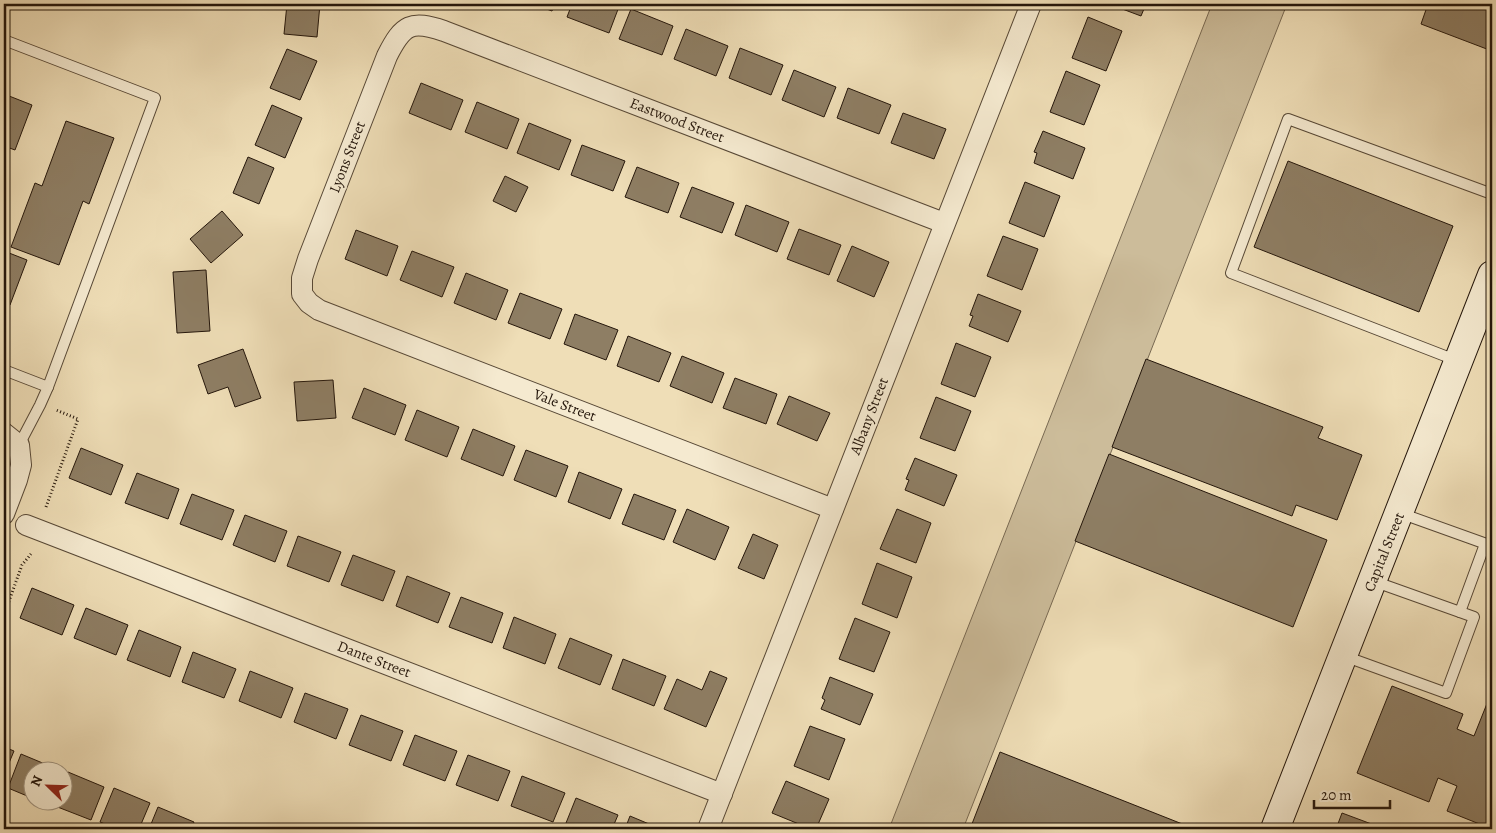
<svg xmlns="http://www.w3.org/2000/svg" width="1496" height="833" font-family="Alegreya,serif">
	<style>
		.green { fill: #ccbc9a; stroke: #786952 }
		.building { fill: #8e7e64; stroke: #24160b }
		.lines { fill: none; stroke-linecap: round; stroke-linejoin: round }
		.lane-casing { stroke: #574836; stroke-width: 12 }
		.street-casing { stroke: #574836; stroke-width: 22 }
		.secondary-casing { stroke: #24160b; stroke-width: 30 }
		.path { stroke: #24160b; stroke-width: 3; stroke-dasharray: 1 2.5; stroke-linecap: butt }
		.lane { stroke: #f5ead0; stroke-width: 10 }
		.street { stroke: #f5ead0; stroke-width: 20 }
		.secondary { stroke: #f5ead0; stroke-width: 28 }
		.labels { text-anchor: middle; stroke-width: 4.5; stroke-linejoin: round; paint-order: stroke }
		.street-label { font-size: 15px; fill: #24160b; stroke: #f5ead0 }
	</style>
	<rect width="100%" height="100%" fill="#efdeb7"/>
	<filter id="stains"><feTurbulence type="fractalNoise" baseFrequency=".004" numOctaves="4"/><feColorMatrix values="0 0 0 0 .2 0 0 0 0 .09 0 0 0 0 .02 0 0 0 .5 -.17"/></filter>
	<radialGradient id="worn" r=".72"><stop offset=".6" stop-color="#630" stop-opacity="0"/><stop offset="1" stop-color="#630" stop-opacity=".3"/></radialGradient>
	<polygon class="green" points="1212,4 1287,4 963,829 889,829"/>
	<g class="building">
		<polygon points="287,4 320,4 317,37 284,34"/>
		<polygon points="533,4 555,4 552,11"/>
		<polygon points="572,4 620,4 609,33 567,17"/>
		<polygon points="974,4 990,4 988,9"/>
		<polygon points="1109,4 1146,4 1141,16"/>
		<polygon points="1428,4 1492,4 1492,51 1421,24"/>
		<polygon points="631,9 673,26 662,55 619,39"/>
		<polygon points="1088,17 1122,31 1106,71 1072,58"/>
		<polygon points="686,29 728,46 716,76 674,59"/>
		<polygon points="740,48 783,65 771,95 729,78"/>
		<polygon points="287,49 317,61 300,100 270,88"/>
		<polygon points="794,70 836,87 824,117 782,100"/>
		<polygon points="1066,71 1100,85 1084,125 1050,112"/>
		<polygon points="421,83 463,100 451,130 409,113"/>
		<polygon points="848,88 891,105 879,134 837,118"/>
		<polygon points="4,94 32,105 15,150 4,146"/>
		<polygon points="477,102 519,119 507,149 465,132"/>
		<polygon points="272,105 302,118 285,158 255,145"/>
		<polygon points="903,113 946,129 934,159 891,143"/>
		<polygon points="66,121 114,138 89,204 83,201 59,265 11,247 35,183 42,186"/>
		<polygon points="529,123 571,140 559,170 517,153"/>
		<polygon points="1043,131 1085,148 1073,179 1034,163 1037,153 1034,152"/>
		<polygon points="582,145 625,161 613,191 571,175"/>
		<polygon points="248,157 274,168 259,204 233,193"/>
		<polygon points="1288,161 1453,226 1419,312 1254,247"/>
		<polygon points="637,167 679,183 668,213 625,197"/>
		<polygon points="505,176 528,187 516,212 493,201"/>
		<polygon points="1025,182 1060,196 1044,237 1009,223"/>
		<polygon points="692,187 734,203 722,233 680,217"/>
		<polygon points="746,205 789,222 777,252 735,235"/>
		<polygon points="222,211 243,235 211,263 190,239"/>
		<polygon points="799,229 841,245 829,275 787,259"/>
		<polygon points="356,230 398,246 387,276 345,259"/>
		<polygon points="1003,236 1038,249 1022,290 987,276"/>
		<polygon points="852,246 889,262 874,297 837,281"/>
		<polygon points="4,251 27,260 10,305 4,302"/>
		<polygon points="412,251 454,267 442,297 400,280"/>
		<polygon points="206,270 210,331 177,333 173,272"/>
		<polygon points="466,273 508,290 496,320 454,303"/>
		<polygon points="520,293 562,309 550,339 508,323"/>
		<polygon points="978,294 1021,311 1008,342 969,326 973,316 970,315"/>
		<polygon points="575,314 618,330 606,360 564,344"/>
		<polygon points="628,336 671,353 659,382 617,366"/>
		<polygon points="956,343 991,357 975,397 941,384"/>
		<polygon points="243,349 261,398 235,407 228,387 208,394 198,365"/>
		<polygon points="682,356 724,373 712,403 670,386"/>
		<polygon points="1146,359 1323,427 1318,438 1362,455 1337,520 1296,505 1292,516 1112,447"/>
		<polygon points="735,378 777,394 766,424 723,408"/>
		<polygon points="333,380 336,418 297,421 294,382"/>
		<polygon points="364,388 406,405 395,435 352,418"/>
		<polygon points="789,396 830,413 817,441 777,424"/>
		<polygon points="936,397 971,411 955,451 920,438"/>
		<polygon points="417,410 459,427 447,457 405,440"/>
		<polygon points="473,429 515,446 503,476 461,459"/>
		<polygon points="81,448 123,465 111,495 69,478"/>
		<polygon points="526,450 568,466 556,497 514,480"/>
		<polygon points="1109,454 1327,540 1293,627 1075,541"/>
		<polygon points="915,458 957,475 944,506 905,490 909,480 906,479"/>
		<polygon points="579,472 622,489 610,519 568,502"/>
		<polygon points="137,473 179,489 168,519 125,503"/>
		<polygon points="192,494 234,510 222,540 180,524"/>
		<polygon points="634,494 676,510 664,540 622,524"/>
		<polygon points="687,509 729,527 715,560 673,542"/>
		<polygon points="897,509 931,523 916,563 880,549"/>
		<polygon points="245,515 287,531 275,562 233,545"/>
		<polygon points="753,534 778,545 764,579 738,568"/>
		<polygon points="298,536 341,552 329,582 287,566"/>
		<polygon points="353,555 395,571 383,601 341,585"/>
		<polygon points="877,563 912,577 897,618 862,604"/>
		<polygon points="407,576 450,593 438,623 396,606"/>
		<polygon points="32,588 74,605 62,635 20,618"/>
		<polygon points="461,597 503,613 492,643 449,627"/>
		<polygon points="86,608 128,625 116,655 74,638"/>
		<polygon points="514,617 556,634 545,664 503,648"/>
		<polygon points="855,618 890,632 874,672 839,659"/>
		<polygon points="139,630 181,647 170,677 127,660"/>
		<polygon points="570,638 612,655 600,685 558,668"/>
		<polygon points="193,652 236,669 224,698 182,682"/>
		<polygon points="623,659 666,676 654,706 612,689"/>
		<polygon points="250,671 293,688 281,718 239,701"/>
		<polygon points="710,671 727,678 706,727 664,709 677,679 702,690"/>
		<polygon points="830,677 873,694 860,725 821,709 825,700 822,698"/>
		<polygon points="1392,686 1463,714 1457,729 1474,736 1492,691 1492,829 1447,811 1457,786 1438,778 1429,802 1357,773"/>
		<polygon points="305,693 348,709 336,739 294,722"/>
		<polygon points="361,715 403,731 391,761 349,745"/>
		<polygon points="810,726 845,739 829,780 794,766"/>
		<polygon points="415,735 457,751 445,781 403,765"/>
		<polygon points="4,747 14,751 4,775"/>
		<polygon points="1000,752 1195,829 970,829"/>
		<polygon points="21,754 57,769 57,770 32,770 32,798 8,788"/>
		<polygon points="468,755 510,771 498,801 456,785"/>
		<polygon points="68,772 104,787 91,820 55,806 57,800 62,800 62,786"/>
		<polygon points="522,776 565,793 553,822 511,806"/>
		<polygon points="786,781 829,799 816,829 811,829 772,813"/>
		<polygon points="114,788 150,803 139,829 117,829 100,822"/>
		<polygon points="576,798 618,815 612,829 564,828"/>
		<polygon points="158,807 194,822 191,829 149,829"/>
		<polygon points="1342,813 1385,829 1336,829"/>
		<polygon points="630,816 661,829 625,829"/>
	</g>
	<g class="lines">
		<g class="lane-casing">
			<g id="lane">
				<polyline points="4,40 155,98 48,387 40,405 19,445"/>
				<polyline points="1458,361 1231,273 1288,119 1492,194"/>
				<polyline points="4,370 48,387"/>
				<polyline points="1400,513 1492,546"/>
				<polyline points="1460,612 1485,544"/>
				<polyline points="1344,656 1446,693 1474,617 1373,581"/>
			</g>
		</g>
		<g class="street-casing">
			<g id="street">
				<polyline points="4,433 19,445 21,465 17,480 4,514"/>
				<path d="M833,509l-514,-199 -10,-7 -7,-9v-16l6,-19 79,-203c16,-32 24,-36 57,-25l500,192"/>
				<polyline points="26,525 722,794"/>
				<polyline points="708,829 1031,4"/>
			</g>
		</g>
		<g class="secondary-casing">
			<polyline id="secondary" points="1275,829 1492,275"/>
		</g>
		<g class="path">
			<polyline points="46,507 78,419 56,410"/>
			<polyline points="4,615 22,565 31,554"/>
		</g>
		<use href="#lane" class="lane"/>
		<use href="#street" class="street"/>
		<use href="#secondary" class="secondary"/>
	</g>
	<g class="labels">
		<g class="street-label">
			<text transform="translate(677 120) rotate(21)" y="5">Eastwood Street</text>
			<text transform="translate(347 157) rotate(-69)" y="5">Lyons Street</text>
			<text transform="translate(565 405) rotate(21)" y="5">Vale Street</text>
			<text transform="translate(869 416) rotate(-69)" y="5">Albany Street</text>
			<text transform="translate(1384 552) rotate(-68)" y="5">Capital Street</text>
			<text transform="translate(374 659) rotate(21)" y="5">Dante Street</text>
		</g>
	</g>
	<rect width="1496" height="833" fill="none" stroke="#efdeb7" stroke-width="20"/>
	<rect x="5" y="5" width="1486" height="823" fill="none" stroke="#24160b" stroke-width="2.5"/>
	<rect x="10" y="10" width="1476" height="813" fill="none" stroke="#24160b"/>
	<g transform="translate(48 786) rotate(293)"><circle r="24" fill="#f5ead0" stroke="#a19581"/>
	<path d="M0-4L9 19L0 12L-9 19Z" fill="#8f2418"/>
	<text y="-8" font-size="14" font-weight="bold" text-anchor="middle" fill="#24160b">N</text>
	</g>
	<path d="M1314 800v8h76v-8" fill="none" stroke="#24160b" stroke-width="2.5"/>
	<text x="1321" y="800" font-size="15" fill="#24160b" stroke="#f5ead0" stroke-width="4" paint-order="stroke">20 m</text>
	<rect width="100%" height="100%" filter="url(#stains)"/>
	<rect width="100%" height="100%" fill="url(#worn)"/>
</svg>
